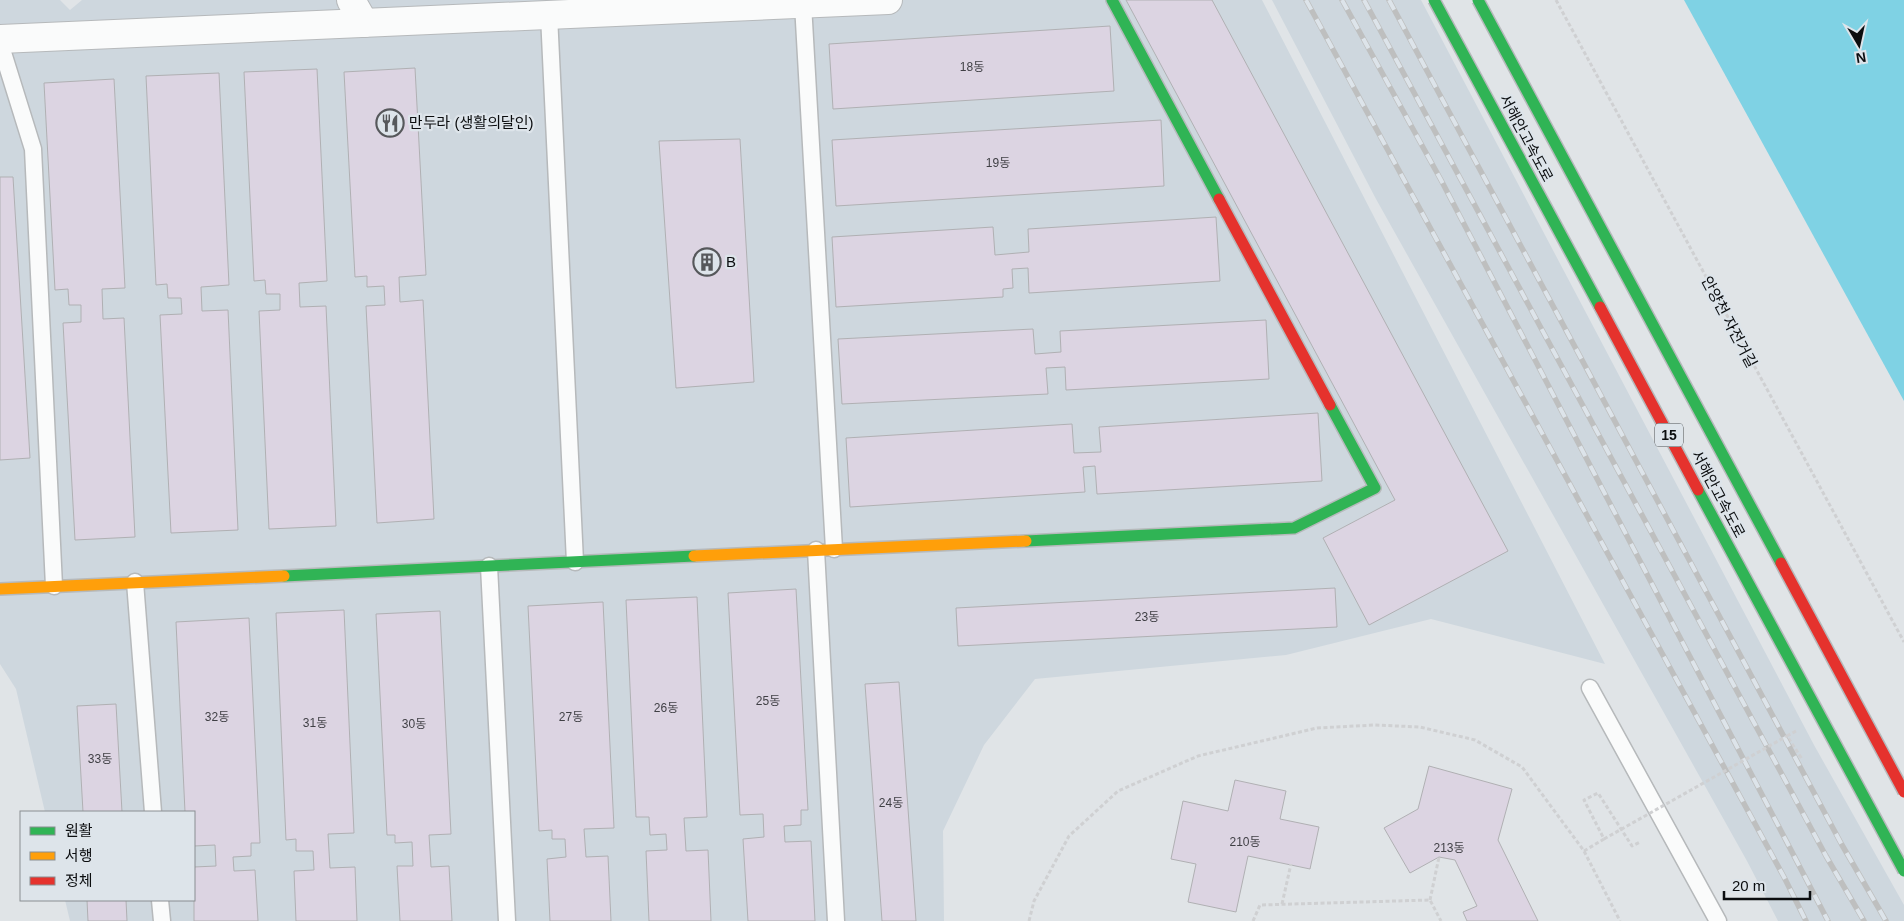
<svg xmlns="http://www.w3.org/2000/svg" width="1904" height="921" font-family="Arial,'Noto Sans KR',sans-serif">
	<style>
		.built { fill: #ced7de }
		.water { fill: #7fd2e4 }
		.building { fill: #dcd4e2; stroke: #b0b0b3 }
		.lines { fill: none; stroke-linecap: round; stroke-linejoin: round }
		.lane-casing { stroke: #b6b9bb; stroke-width: 19 }
		.street-casing { stroke: #b6b9bb; stroke-width: 30 }
		.fast-casing { stroke: #b6b9bb; stroke-width: 14 }
		.slow-casing { stroke: #b6b9bb; stroke-width: 14 }
		.jam-casing { stroke: #b6b9bb; stroke-width: 14 }
		.path { stroke: #cfd0d2; stroke-width: 3; stroke-dasharray: 4 2.5; stroke-linecap: butt }
		.lane { stroke: #fafbfb; stroke-width: 16 }
		.street { stroke: #fafbfb; stroke-width: 28 }
		.fast { stroke: #30b455; stroke-width: 11 }
		.slow { stroke: #ff9f0a; stroke-width: 11 }
		.jam { stroke: #e5322d; stroke-width: 11 }
		.rail-casing { stroke: #bebfbf; stroke-width: 5.5 }
		.rail { stroke: #dde4ea; stroke-width: 4; stroke-dasharray: 11; stroke-linecap: butt }
		.fast-bridge-casing { stroke: #b6b9bb; stroke-width: 14; stroke-linecap: butt }
		.jam-bridge-casing { stroke: #b6b9bb; stroke-width: 14; stroke-linecap: butt }
		.path-bridge { stroke: #cfd0d2; stroke-width: 3; stroke-dasharray: 4 2.5; stroke-linecap: butt }
		.fast-bridge { stroke: #30b455; stroke-width: 11 }
		.jam-bridge { stroke: #e5322d; stroke-width: 11 }
		.labels { text-anchor: middle; stroke-width: 4.5; stroke-linejoin: round; paint-order: stroke }
		.number-label { font-size: 12px; fill: #3f3f44 }
		.shield { fill: #dde4ea; stroke: #4a4e51; stroke-width: 1 }
		.shield-label { font-size: 14px; font-weight: bold; fill: #0b0d0f }
		.poi-label { font-size: 15px; fill: #0b0d0f; stroke: #dde4ea; text-anchor: start }
		.street-label { font-size: 15px; fill: #0b0d0f; stroke: #dde4ea }
	</style>
	<rect width="100%" height="100%" fill="#e0e4e7"/>
	<g class="built">
		<polygon points="0,0 60,0 70,10 82,0 1262,0 1605,664 1431,619 1286,655 1035,679 984,745 943,831 944,921 70,921 65,900 194,900 194,812 45,812 16,689 0,664"/>
		<polygon points="1272,0 1421,0 1814,745 1904,905 1904,921 1778,921 1747,861 1376,199"/>
	</g>
	<polygon class="water" points="1684,0 1904,0 1904,401"/>
	<g class="building">
		<polygon points="1126,0 1212,0 1508,551 1369,625 1323,538 1395,500"/>
		<polygon points="1110,26 1114,91 833,109 829,44"/>
		<polygon points="415,68 426,275 399,277 400,302 423,300 434,519 377,523 366,306 385,305 384,286 367,287 367,276 355,277 344,72"/>
		<polygon points="317,69 327,281 299,283 300,307 326,306 336,526 269,529 259,311 280,310 280,294 266,294 265,280 254,281 244,72"/>
		<polygon points="219,73 229,285 201,287 202,311 228,310 238,530 171,533 160,315 182,314 181,298 168,298 167,284 156,285 146,76"/>
		<polygon points="114,79 125,288 102,289 103,319 124,318 135,537 75,540 63,323 81,322 81,305 69,305 68,289 55,290 44,83"/>
		<polygon points="1161,120 1164,186 836,206 832,140"/>
		<polygon points="740,139 754,382 676,388 659,141"/>
		<polygon points="0,177 13,177 30,458 0,460"/>
		<polygon points="1216,217 1220,281 1029,293 1028,268 1012,269 1013,288 1003,289 1003,297 836,307 832,237 993,227 995,255 1029,252 1028,229"/>
		<polygon points="1266,320 1269,379 1066,390 1065,367 1046,368 1048,394 842,404 838,339 1033,329 1035,354 1061,352 1060,331"/>
		<polygon points="1318,413 1322,481 1097,494 1095,466 1083,467 1085,492 850,507 846,438 1072,424 1074,453 1101,452 1099,427"/>
		<polygon points="1335,588 1337,627 958,646 956,608"/>
		<polygon points="796,589 808,810 801,810 801,825 784,826 785,842 811,841 815,921 748,921 743,839 764,837 763,814 740,815 728,593"/>
		<polygon points="697,597 707,817 684,818 686,851 708,850 711,921 649,921 646,851 667,850 666,834 650,835 649,817 636,817 626,600"/>
		<polygon points="603,602 614,828 584,829 586,857 608,856 611,921 550,921 547,859 566,857 565,839 552,839 552,830 539,831 528,606"/>
		<polygon points="344,610 354,833 328,834 330,868 355,867 357,921 296,921 294,871 314,870 313,851 296,851 296,839 286,840 276,613"/>
		<polygon points="440,611 451,834 429,835 431,867 449,866 452,921 400,921 397,866 413,866 412,842 395,843 395,835 387,835 376,614"/>
		<polygon points="249,618 260,843 251,843 251,856 233,857 234,871 255,870 258,921 194,921 194,867 216,866 215,845 194,846 194,812 185,812 176,622"/>
		<polygon points="899,682 916,921 882,921 865,684"/>
		<polygon points="116,704 122,812 83,812 77,706"/>
		<polygon points="1429,766 1512,789 1498,840 1538,921 1467,921 1463,912 1477,906 1455,860 1439,857 1410,873 1384,828 1418,809"/>
		<polygon points="1235,780 1286,791 1280,819 1319,827 1310,869 1248,856 1236,912 1188,902 1196,864 1171,859 1183,801 1228,811"/>
		<polygon points="87,900 126,900 127,921 88,921"/>
	</g>
	<g class="lines">
		<g class="lane-casing">
			<g id="lane">
				<polyline points="803,4 834,549"/>
				<polyline points="549,15 575,562"/>
				<polyline points="0,43 33,149 54,586"/>
				<polyline points="816,550 836,921"/>
				<polyline points="489,566 507,921"/>
				<polyline points="135,582 153,812"/>
				<polyline points="1590,688 1718,921"/>
				<polyline points="160,900 162,921"/>
			</g>
		</g>
		<g class="street-casing">
			<g id="street">
				<polyline points="351,0 364,23"/>
				<polyline points="0,39 888,0"/>
			</g>
		</g>
		<g class="fast-casing">
			<g id="fast">
				<polyline points="1112,0 1219,199"/>
				<polyline points="1026,541 1294,528 1375,488 1330,405"/>
				<polyline points="284,576 694,556"/>
			</g>
		</g>
		<g class="slow-casing">
			<g id="slow">
				<polyline points="694,556 1026,541"/>
				<polyline points="0,589 284,576"/>
			</g>
		</g>
		<g class="jam-casing">
			<polyline id="jam" points="1219,199 1330,405"/>
		</g>
		<g class="path">
			<polyline points="1556,0 1904,642"/>
			<polyline points="1796,731 1787,736 1802,759"/>
			<polyline points="1584,851 1604,839 1584,800 1598,793 1632,846 1640,842"/>
			<polyline points="1430,900 1439,857"/>
			<polyline points="1282,904 1291,864"/>
			<polyline points="1029,921 1034,901 1069,836 1118,791 1198,756 1317,728 1375,725 1420,727 1475,740 1522,767 1584,851 1620,921"/>
			<polyline points="1253,921 1260,905 1430,900 1441,921"/>
		</g>
		<use href="#lane" class="lane"/>
		<use href="#street" class="street"/>
		<use href="#fast" class="fast"/>
		<use href="#slow" class="slow"/>
		<use href="#jam" class="jam"/>
		<g class="rail-casing">
			<g id="rail">
				<polyline points="1306,0 1784,877 1806,921"/>
				<polyline points="1342,0 1441,180 1828,921"/>
				<polyline points="1364,0 1826,856 1864,921"/>
				<polyline points="1389,0 1842,845 1886,921"/>
			</g>
		</g>
		<use href="#rail" class="rail"/>
		<g class="fast-bridge-casing">
			<g id="fast-bridge">
				<polyline points="1434,0 1600,307"/>
				<polyline points="1478,0 1781,563"/>
				<polyline points="1698,490 1904,871"/>
			</g>
		</g>
		<g class="jam-bridge-casing">
			<g id="jam-bridge">
				<polyline points="1600,307 1698,490"/>
				<polyline points="1781,563 1904,792"/>
			</g>
		</g>
		<polyline class="path-bridge" points="1604,839 1787,736"/>
		<use href="#fast-bridge" class="fast-bridge"/>
		<use href="#jam-bridge" class="jam-bridge"/>
	</g>
	<defs>
		<g id="restaurant-ring" transform="scale(1.4375)"><circle r="9.5" fill="#dde4ea" stroke="#56585b" stroke-width="1.5"/><path d="M-5-6h1v4h1v-4h1v4h1v-4h1v5L-1.5 .5V6h-2V.5L-5-1ZM5-6V6H3V1.5H1.5Q1.5-4 5-6Z" fill="#56585b"/></g>
		<g id="building-ring" transform="scale(1.4375)"><circle r="9.5" fill="#dde4ea" stroke="#56585b" stroke-width="1.5"/><path d="M-4-6H4V6H1V3H-1V6H-4ZM-2.5-4.3h1.7v1.8h-1.7ZM.8-4.3h1.7v1.8H.8ZM-2.5-1h1.7V.8h-1.7ZM.8-1h1.7V.8H.8Z" fill="#56585b"/></g>
	</defs>
	<g fill-rule="evenodd">
		<use href="#restaurant-ring" x="390" y="123"/>
		<use href="#building-ring" x="707" y="262"/>
	</g>
	<g class="labels">
		<g class="number-label">
			<text x="972" y="71">18동</text>
			<text x="998" y="167">19동</text>
			<text x="1147" y="621">23동</text>
			<text x="768" y="705">25동</text>
			<text x="666" y="712">26동</text>
			<text x="217" y="721">32동</text>
			<text x="571" y="721">27동</text>
			<text x="315" y="727">31동</text>
			<text x="414" y="728">30동</text>
			<text x="100" y="763">33동</text>
			<text x="891" y="807">24동</text>
			<text x="1245" y="846">210동</text>
			<text x="1449" y="852">213동</text>
		</g>
		<rect class="shield" x="1655" y="423.5" width="28" height="23" rx="4"/>
		<g class="shield-label">
			<text x="1669" y="440">15</text>
		</g>
		<g class="poi-label">
			<text x="409" y="128">만두라 (생활의달인)</text>
			<text x="726" y="267">B</text>
		</g>
		<g class="street-label">
			<text transform="translate(1526 138) rotate(62)" y="5">서해안고속도로</text>
			<text transform="translate(1729 322) rotate(62)" y="5">안양천 자전거길</text>
			<text transform="translate(1718 494) rotate(62)" y="5">서해안고속도로</text>
		</g>
	</g>
	<rect x="20" y="811" width="175" height="90" fill="#dde4ea" stroke="#898e92"/>
	<rect x="30" y="827" width="25" height="8" fill="#30b455" stroke="#898e92"/>
	<text x="65" y="836" font-size="15" fill="#0b0d0f">원활</text>
	<rect x="30" y="852" width="25" height="8" fill="#ff9f0a" stroke="#898e92"/>
	<text x="65" y="861" font-size="15" fill="#0b0d0f">서행</text>
	<rect x="30" y="877" width="25" height="8" fill="#e5322d" stroke="#898e92"/>
	<text x="65" y="886" font-size="15" fill="#0b0d0f">정체</text>
	<g transform="translate(1859 45) rotate(171)" stroke="#dde4ea" stroke-width="4" paint-order="stroke">
	<path d="M0-4L9 19L0 12L-9 19Z" fill="#0b0d0f"/>
	<text y="-8" font-size="14" font-weight="bold" text-anchor="middle" fill="#0b0d0f">N</text>
	</g>
	<path d="M1724 891v8h86v-8" fill="none" stroke="#0b0d0f" stroke-width="2.5"/>
	<text x="1732" y="891" font-size="15" fill="#0b0d0f" stroke="#dde4ea" stroke-width="4" paint-order="stroke">20 m</text>
</svg>
